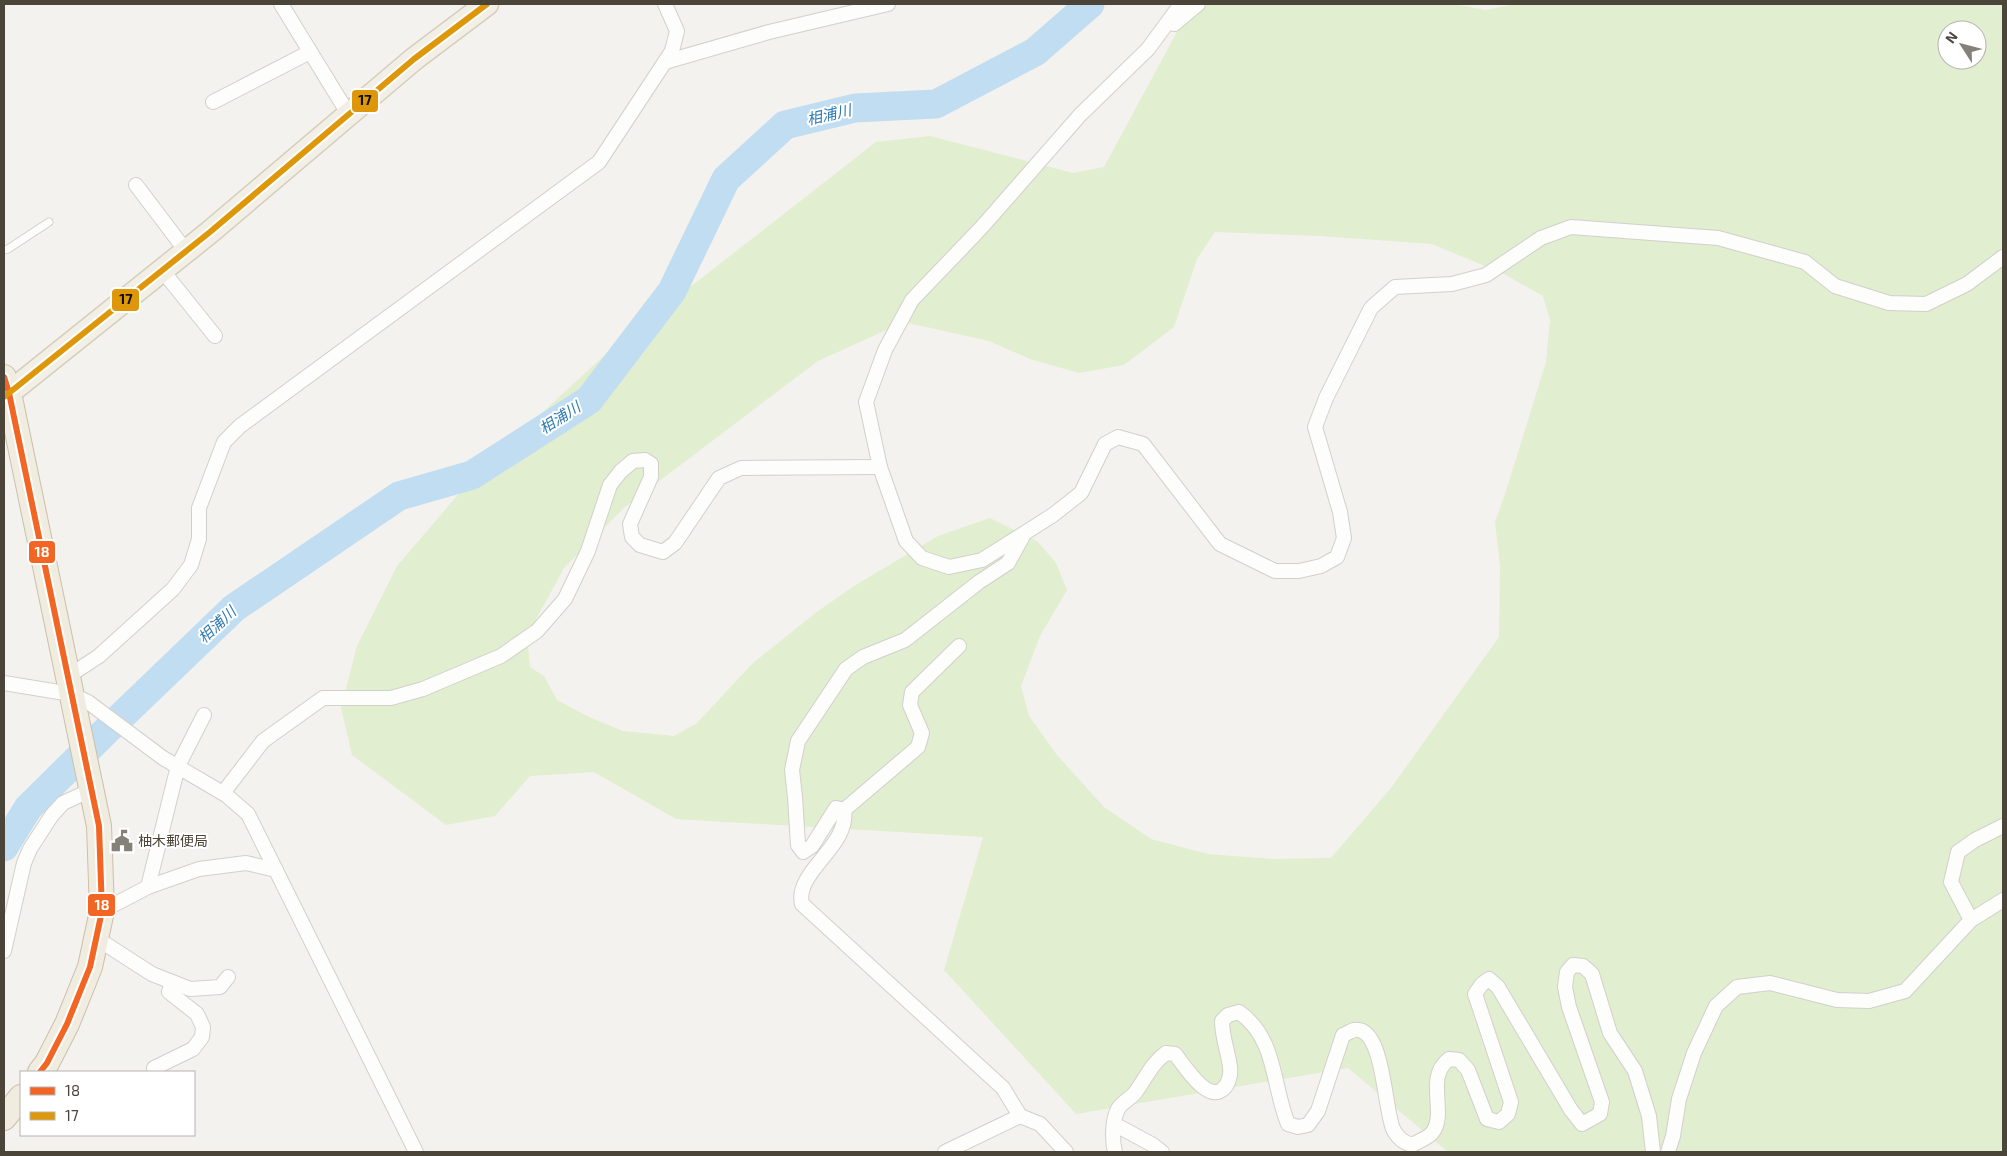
<svg xmlns="http://www.w3.org/2000/svg" width="2007" height="1156" font-family="'Exo 2','Noto Sans JP',sans-serif">
	<style>
		.green { fill: #e1eecf; fill-rule: evenodd }
		.lines { fill: none; stroke-linecap: round; stroke-linejoin: round }
		.river { stroke: #c0ddf1; stroke-width: 29 }
		.service-casing { stroke: #d2d0cb; stroke-width: 9 }
		.minor-casing { stroke: #d2d0cb; stroke-width: 16 }
		.primary-casing { stroke: #d6cebb; stroke-width: 25 }
		.trunk-casing { stroke: #ccbfa9; stroke-width: 26 }
		.service { stroke: #fdfdfc; stroke-width: 7 }
		.minor { stroke: #fdfdfc; stroke-width: 14 }
		.primary { stroke: #f2efe6; stroke-width: 22 }
		.trunk { stroke: #f0ece0; stroke-width: 24 }
		.bus-1-casing { stroke: #fff; stroke-width: 10 }
		.bus-2-casing { stroke: #fff; stroke-width: 10 }
		.bus-1 { stroke: #f26522; stroke-width: 6 }
		.bus-2 { stroke: #dd9709; stroke-width: 6 }
		.labels { text-anchor: middle; stroke-width: 4; stroke-linejoin: round; paint-order: stroke }
		.poi-label { font-size: 14px; fill: #4b4439; stroke: #fff; text-anchor: start }
		.water-label { font-size: 15px; font-style: italic; fill: #2e7ab2; stroke: #fff }
		.line-badge { stroke: #fff; stroke-width: 2 }
		.badge-label { font-size: 14px; text-anchor: middle; font-weight: bold; fill: #fff }
		.pale-badge-label { font-size: 14px; text-anchor: middle; font-weight: bold; fill: #111 }
	</style>
	<rect width="100%" height="100%" fill="#f4f2ee"/>
	<path class="green" d="M1192,4h262l31,6 32,-6h486v1148h-555l-100,-84 -272,46 -132,-144 39,-133 -307,-18 -82,-47 -64,4 -35,40 -49,9 -94,-70 -11,-47 16,-62 40,-80 77,-90 138,-128 264,-206 54,-6 143,37 31,-6zM1947,30h30v30h-30zM1215,232l105,4 112,8 72,30 39,22 7,24 -4,42 -40,129 -11,31 5,43 -1,72 -108,151 -60,70 -59,1 -64,-5 -57,-15 -47,-32 -47,-52 -28,-39 -8,-30 19,-50 27,-46 -11,-27 -19,-22 -47,-23 -52,18 -84,50 -36,25 -65,52 -56,60 -23,13 -51,-5 -34,-14 -32,-17 -13,-24 -14,-9 -3,-31 37,-68 61,-61 193,-146 86,-39 85,19 41,18 49,14 45,-8 50,-38 23,-68z"/>
	<g class="lines">
		<polyline class="river" points="4,847 28,808 107,730 234,608 399,496 472,475 589,400 672,291 726,179 785,125 855,108 936,104 1035,52 1090,4"/>
		<g class="service-casing">
			<polyline id="service" points="4,250 8,249 49,222"/>
		</g>
		<g class="minor-casing">
			<g id="minor">
				<polyline points="281,4 349,115"/>
				<polyline points="1181,4 1148,49 1080,115 981,228 912,300 885,350 866,402 880,467 906,541 922,558 949,567 982,560 1053,515 1081,493 1105,444 1118,437 1143,444 1220,544 1275,571 1299,571 1321,566 1337,557 1344,538 1340,512 1315,427 1326,398 1371,308 1395,287 1452,284 1486,275 1541,238 1571,227 1718,238 1805,262 1835,286 1889,303 1926,304 1967,284 2003,257"/>
				<polyline points="1174,24 1198,4"/>
				<polyline points="665,62 769,32 888,4"/>
				<polyline points="213,102 310,52"/>
				<polyline points="136,185 186,251"/>
				<polyline points="162,270 215,336"/>
				<polyline points="67,677 99,656 173,589 191,565 199,539 199,508 224,442 240,426 599,162 672,51 677,31 665,4"/>
				<polyline points="4,683 71,694 88,702 163,758 226,795 248,814 416,1152"/>
				<polyline points="223,793 263,741 323,698 391,698 423,689 501,656 537,631 565,599 588,551 610,485 621,471 633,461 645,460 651,464 651,477 630,524 632,537 640,545 663,552 675,543 719,478 741,468 880,467"/>
				<polyline points="844,810 918,747 922,733 910,705 912,692 959,646"/>
				<polyline points="148,887 178,766 204,715"/>
				<polyline points="102,911 148,887 199,869 246,863 276,870"/>
				<polyline points="1971,920 1951,882 1958,852 1975,840 2003,826"/>
				<polyline points="96,938 152,974 190,989 220,987 228,977"/>
				<polyline points="4,951 24,863 30,849 52,815 63,803 91,790"/>
				<polyline points="154,1068 193,1049 202,1037 203,1027 197,1014 169,992 172,982"/>
				<path d="M1020,1116l-17,-28 -201,-184c-8,-32 48,-58 42,-94l-8,-2 -24,38 -9,6 -5,-7 -3,-48 -3,-27 6,-29 48,-72 17,-12 42,-17 74,-58 29,-19 16,-29"/>
				<polyline points="1114,1124 1153,1145 1162,1152"/>
				<polyline points="945,1152 1020,1116 1040,1124 1066,1152"/>
				<path d="M1115,1152c-3,-12 -3,-31 3,-43 4,-7 12,-10 17,-16 11,-15 16,-29 31,-40l9,1c9,11 32,49 48,35 6,-5 8,-15 7,-22 -2,-16 -8,-30 -8,-46l6,-6 11,-3c38,27 33,73 49,112l10,3 10,-2 10,-14 25,-76c3,-1 8,-4 11,-5 31,-5 30,84 40,101 5,8 9,11 18,14 5,-3 16,-7 20,-12 16,-20 -8,-55 17,-74l10,1 9,10 19,49 12,3 9,-8 3,-12 -36,-108 7,-10 7,-5 9,8 73,123 11,14 18,-10 2,-12 -33,-95 -4,-20 2,-15 6,-7 10,1 9,8 18,59 25,38 14,45 4,36"/>
				<polyline points="1668,1152 1673,1136 1679,1099 1694,1053 1716,1006 1737,987 1770,983 1837,1000 1869,1001 1905,991 1971,920 2003,900"/>
			</g>
		</g>
		<g class="primary-casing">
			<polyline id="primary" points="9,393 210,232 414,59 487,4"/>
		</g>
		<g class="trunk-casing">
			<g id="trunk">
				<polyline points="4,377 9,393 99,826 102,911 90,967 67,1024 47,1063 40,1072"/>
				<polyline points="4,1118 21,1097"/>
			</g>
		</g>
		<use href="#service" class="service"/>
		<use href="#minor" class="minor"/>
		<use href="#primary" class="primary"/>
		<use href="#trunk" class="trunk"/>
		<g class="bus-1-casing">
			<polyline id="bus-1" points="4,377 9,393 99,826 102,911 90,967 67,1024 47,1063 40,1072"/>
		</g>
		<g class="bus-2-casing">
			<polyline id="bus-2" points="4,397 210,232 414,59 487,4"/>
		</g>
		<use href="#bus-1" class="bus-1"/>
		<use href="#bus-2" class="bus-2"/>
	</g>
	<defs>
		<g id="civic-bare" transform="scale(1.725)"><path d="M-.6-6.5H3V-4.5H.6V-3L4-1V1h2V6H-6V1h2V-1L-.6-3ZM-1.2 2.5V6h2.4V2.5Z" fill="#868178" stroke="#fff" stroke-width="2.5" paint-order="stroke"/></g>
	</defs>
	<g fill-rule="evenodd">
		<use href="#civic-bare" x="122" y="841"/>
	</g>
	<g class="labels">
		<g class="poi-label">
			<text x="138" y="846">柚木郵便局</text>
		</g>
		<g class="water-label">
			<text transform="translate(829 115) rotate(-13)" y="5">相浦川</text>
			<text transform="translate(560 418) rotate(-33)" y="5">相浦川</text>
			<text transform="translate(217 625) rotate(-43)" y="5">相浦川</text>
		</g>
	</g>
	<g class="line-badge">
		<rect x="351" y="89" width="28" height="24" rx="5" fill="#dd9709"/>
		<rect x="111" y="288" width="29" height="24" rx="5" fill="#dd9709"/>
		<rect x="28" y="540" width="28" height="24" rx="5" fill="#f26522"/>
		<rect x="87" y="893" width="29" height="24" rx="5" fill="#f26522"/>
	</g>
	<g class="badge-label">
		<text x="42" y="557">18</text>
		<text x="102" y="910">18</text>
	</g>
	<g class="pale-badge-label">
		<text x="365" y="105">17</text>
		<text x="126" y="304">17</text>
	</g>
	<rect width="2007" height="1156" fill="none" stroke="#4b4439" stroke-width="10"/>
	<rect x="20" y="1071" width="175" height="65" fill="#ffffff" stroke="#b7b4b0"/>
	<rect x="30" y="1087" width="25" height="8" fill="#f26522" stroke="#b7b4b0"/>
	<text x="65" y="1096" font-size="15" fill="#4b4439">18</text>
	<rect x="30" y="1112" width="25" height="8" fill="#dd9709" stroke="#b7b4b0"/>
	<text x="65" y="1121" font-size="15" fill="#4b4439">17</text>
	<g transform="translate(1962 45) rotate(306)"><circle r="24" fill="#ffffff" stroke="#b7b4b0"/>
	<path d="M0-4L9 19L0 12L-9 19Z" fill="#868178"/>
	<text y="-8" font-size="14" font-weight="bold" text-anchor="middle" fill="#4b4439">N</text>
	</g>
</svg>
